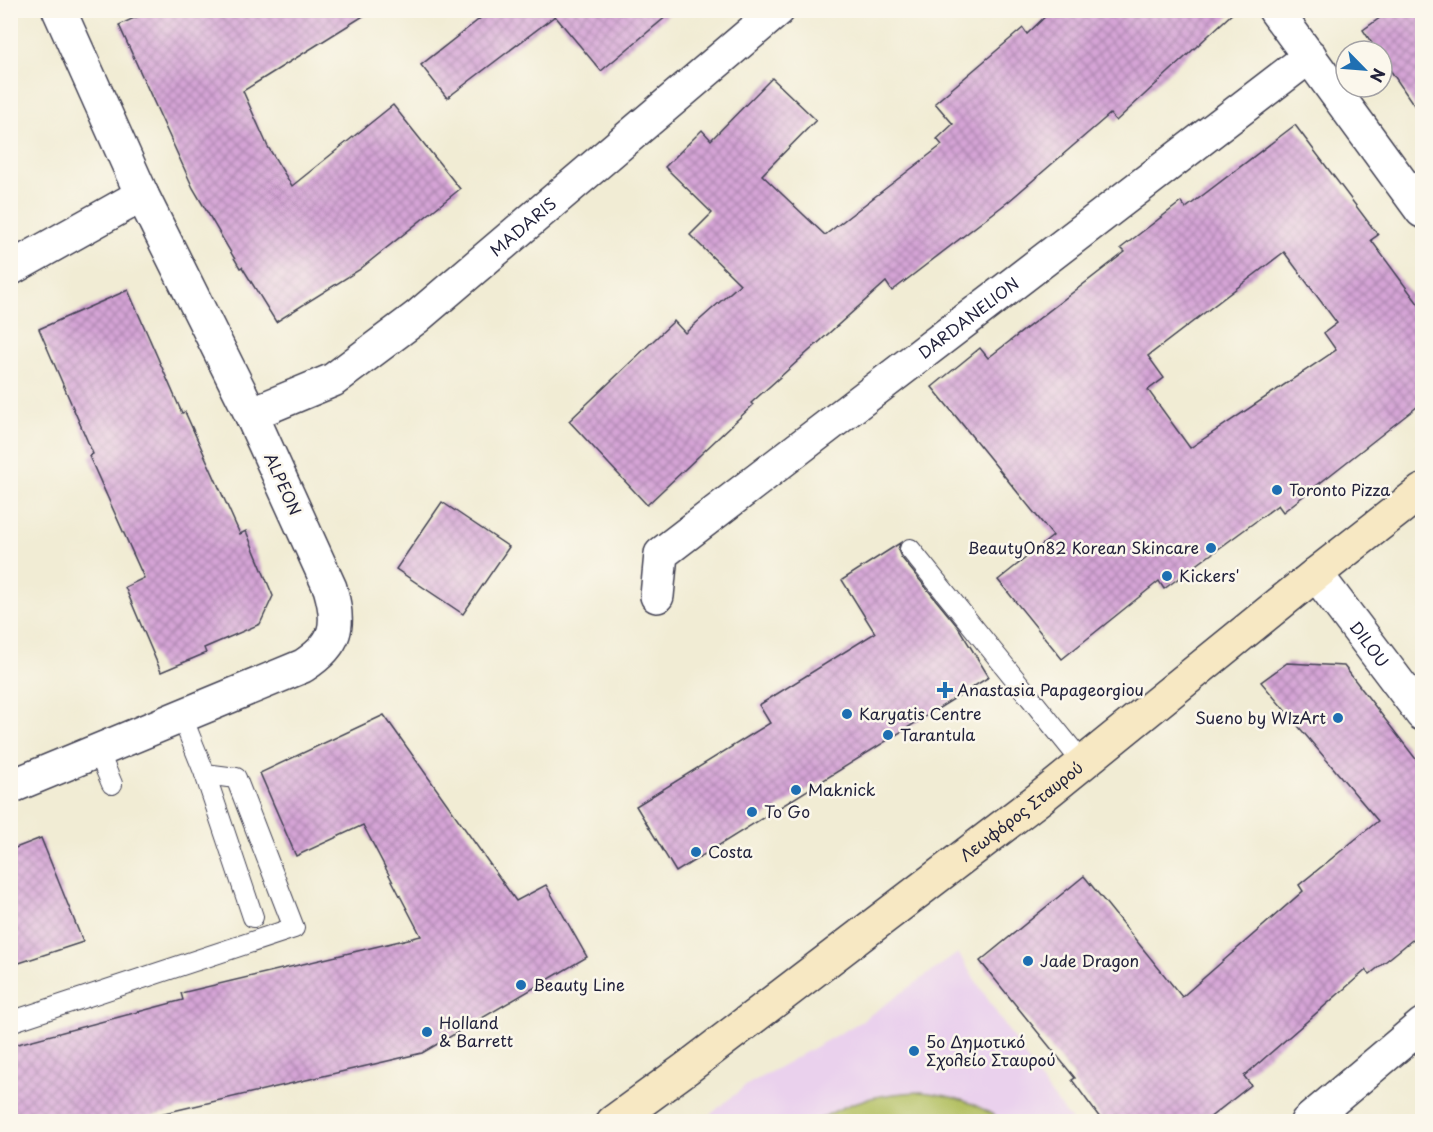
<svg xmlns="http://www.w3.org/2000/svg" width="1433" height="1132" font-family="'Playpen Sans',sans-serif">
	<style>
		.built { fill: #ead1ed }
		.pitch { fill: #b2bf61; stroke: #6a704e; stroke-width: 1.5 }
		.building { fill: url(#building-cross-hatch); fill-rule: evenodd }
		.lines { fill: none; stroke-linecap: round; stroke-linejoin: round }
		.service-casing { stroke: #414052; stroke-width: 22 }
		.minor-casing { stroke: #414052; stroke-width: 36 }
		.secondary-casing { stroke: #414052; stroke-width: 36 }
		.service { stroke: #fff; stroke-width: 20 }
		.minor { stroke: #fff; stroke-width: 33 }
		.secondary { stroke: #f7e8c3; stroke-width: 33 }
		.poi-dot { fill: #1f6fb2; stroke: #fbf7ec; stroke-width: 2 }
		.labels { text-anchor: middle; stroke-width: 5; stroke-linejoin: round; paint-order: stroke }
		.street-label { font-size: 16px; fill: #22223b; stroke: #fbf7ec }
		.poi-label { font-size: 16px; fill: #22223b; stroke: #fbf7ec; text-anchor: start }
	</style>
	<defs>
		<pattern id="building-cross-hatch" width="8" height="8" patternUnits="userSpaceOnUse" patternTransform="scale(1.5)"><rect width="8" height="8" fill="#d5a4d6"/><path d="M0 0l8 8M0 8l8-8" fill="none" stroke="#ac85af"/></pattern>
	</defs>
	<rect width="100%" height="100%" fill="#fbf7ec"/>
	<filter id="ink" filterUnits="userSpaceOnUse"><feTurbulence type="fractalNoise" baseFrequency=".0167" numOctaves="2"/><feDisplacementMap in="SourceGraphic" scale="12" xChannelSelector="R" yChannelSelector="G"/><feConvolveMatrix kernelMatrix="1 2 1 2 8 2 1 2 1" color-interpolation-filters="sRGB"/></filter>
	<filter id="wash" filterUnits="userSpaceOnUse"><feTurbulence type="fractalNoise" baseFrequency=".008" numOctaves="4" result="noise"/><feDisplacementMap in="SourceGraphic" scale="24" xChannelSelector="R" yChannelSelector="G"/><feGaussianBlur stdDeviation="1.35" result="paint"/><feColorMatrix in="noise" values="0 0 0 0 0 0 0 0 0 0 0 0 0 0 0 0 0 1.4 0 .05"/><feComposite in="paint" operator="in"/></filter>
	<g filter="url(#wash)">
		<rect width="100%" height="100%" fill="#f1ecd4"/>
		<polygon class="built" points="958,953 1040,1080 1072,1121 701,1122 745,1086 860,1022"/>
		<path class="pitch" d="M922,1092c34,4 52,10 81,29l-58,1 -25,-4h-24l-15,4 -64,-1c34,-21 64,-28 105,-29z"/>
		<g id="blocks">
			<g class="building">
				<polygon points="151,10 373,10 243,91 268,147 292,186 393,105 460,189 359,270 276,322 242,267 240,268 193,188 119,25"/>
				<polygon points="491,10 674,10 601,71 555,16 447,98 421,65"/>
				<polygon points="1052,10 1236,10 1116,121 1110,114 1009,201 892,291 886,282 751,403 753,405 647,505 569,421 674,321 685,333 740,284 690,235 712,213 665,167 702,130 711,140 772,78 816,120 762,175 825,235 942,145 937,139 953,124 935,103 1023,28 1027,34"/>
				<polygon points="1391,10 1422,10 1422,117 1382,58 1382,51 1377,51 1363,30"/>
				<path d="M1295,125l83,110 -7,5 51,69v94l-139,109 -5,-7 -114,84 -5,-8 -97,78 -64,-79 55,-44 -121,-149 48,-39 8,10 137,-106 -4,-4 60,-46 5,6zM1284,252l53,71 -13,10 12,17 -146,98 -42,-58 16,-12 -16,-22z"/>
				<polygon points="128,290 182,413 185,412 240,534 246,531 273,596 260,624 204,648 206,653 161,672 125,587 144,578 89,456 93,454 39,329"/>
				<polygon points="442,502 509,547 463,614 396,569"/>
				<polygon points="900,543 898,550 901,557 958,627 989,677 676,872 636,806 770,723 759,705 875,633 842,580"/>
				<polygon points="1287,663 1344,666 1422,767 1422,932 1370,974 1366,970 1244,1076 1251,1085 1204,1122 1103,1122 1072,1080 1075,1078 980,961 1084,876 1182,997 1303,891 1299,885 1378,821 1261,682"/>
				<polygon points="384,715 516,901 546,885 587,957 422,1053 126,1122 10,1122 10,1046 183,1000 181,993 421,936 363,825 296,856 260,773"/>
				<polygon points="41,838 83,942 10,966 10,850"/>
			</g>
		</g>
	</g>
	<g filter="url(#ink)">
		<use href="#blocks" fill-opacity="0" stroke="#414052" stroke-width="1.5"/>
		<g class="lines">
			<g class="service-casing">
				<g id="service">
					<polyline points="910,549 1083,763"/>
					<polyline points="98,751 112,784"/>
					<polyline points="205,774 253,917"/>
					<polyline points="10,1022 294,928 236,778 205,774 182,717"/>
				</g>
			</g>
			<g class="minor-casing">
				<g id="minor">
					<polyline points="1275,10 1422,211"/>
					<polyline points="10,269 142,195"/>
					<path id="s1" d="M251,414l82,-34 84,-63 361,-307"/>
					<path id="s2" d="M1316,574l106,140"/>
					<path id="s3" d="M657,596l4,-42 649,-498"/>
					<path d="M10,787l293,-121c34,-22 38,-40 27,-78l-79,-174 -109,-219 -83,-185"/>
					<polyline points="1307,1122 1422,1025"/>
				</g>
			</g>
			<g class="secondary-casing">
				<g id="secondary">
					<path id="s4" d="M613,1122l74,-54 353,-270 276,-224 106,-83"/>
				</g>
			</g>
			<use href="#service" class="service"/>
			<use href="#minor" class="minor"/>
			<use href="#secondary" class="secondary"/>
		</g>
	</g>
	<g class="poi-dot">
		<circle cx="1277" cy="490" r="6"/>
		<circle cx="1211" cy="548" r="6"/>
		<circle cx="1167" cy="576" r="6"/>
		<path d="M942 681h6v6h6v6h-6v6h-6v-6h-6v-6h6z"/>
		<circle cx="847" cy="714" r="6"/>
		<circle cx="1338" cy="718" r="6"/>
		<circle cx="888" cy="735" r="6"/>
		<circle cx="796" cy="790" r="6"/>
		<circle cx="752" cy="812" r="6"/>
		<circle cx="696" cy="852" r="6"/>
		<circle cx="1028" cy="961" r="6"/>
		<circle cx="521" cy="985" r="6"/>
		<circle cx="427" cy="1032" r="6"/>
		<circle cx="914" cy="1051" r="6"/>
	</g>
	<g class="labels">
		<g class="street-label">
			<text dy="6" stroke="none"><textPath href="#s1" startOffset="333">MADARIS</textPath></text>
			<text dy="6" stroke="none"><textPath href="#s3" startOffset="430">DARDANELION</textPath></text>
			<text transform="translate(283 484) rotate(66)" y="6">ALPEON</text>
			<text dy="6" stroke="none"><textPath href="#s2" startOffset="88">DILOU</textPath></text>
			<text dy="6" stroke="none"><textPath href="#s4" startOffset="513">Λεωφόρος Σταυρού</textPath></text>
		</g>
		<g class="poi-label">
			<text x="1289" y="496">Toronto Pizza</text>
			<text x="1199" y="554" text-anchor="end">BeautyOn82 Korean Skincare</text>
			<text x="1179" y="582">Kickers'</text>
			<text x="957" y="696">Anastasia Papageorgiou</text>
			<text x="859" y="720">Karyatis Centre</text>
			<text x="1326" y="724" text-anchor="end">Sueno by WIzArt</text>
			<text x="900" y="741">Tarantula</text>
			<text x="808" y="796">Maknick</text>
			<text x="764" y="818">To Go</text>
			<text x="708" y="858">Costa</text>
			<text x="1040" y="967">Jade Dragon</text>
			<text x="533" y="991">Beauty Line</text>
			<text x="439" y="1029">Holland<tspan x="439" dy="18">&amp; Barrett</tspan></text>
			<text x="926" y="1048">5ο Δημοτικό<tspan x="926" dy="18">Σχολείο Σταυρού</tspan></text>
		</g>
	</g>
	<rect width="1433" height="1132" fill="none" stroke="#fbf7ec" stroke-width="36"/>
	<g transform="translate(1364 69) rotate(115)"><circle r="28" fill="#fbf7ec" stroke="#a4a2a5" stroke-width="1.5"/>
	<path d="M0-4.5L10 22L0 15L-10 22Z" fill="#1f6fb2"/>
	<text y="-9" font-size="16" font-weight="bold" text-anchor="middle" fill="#22223b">N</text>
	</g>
</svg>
